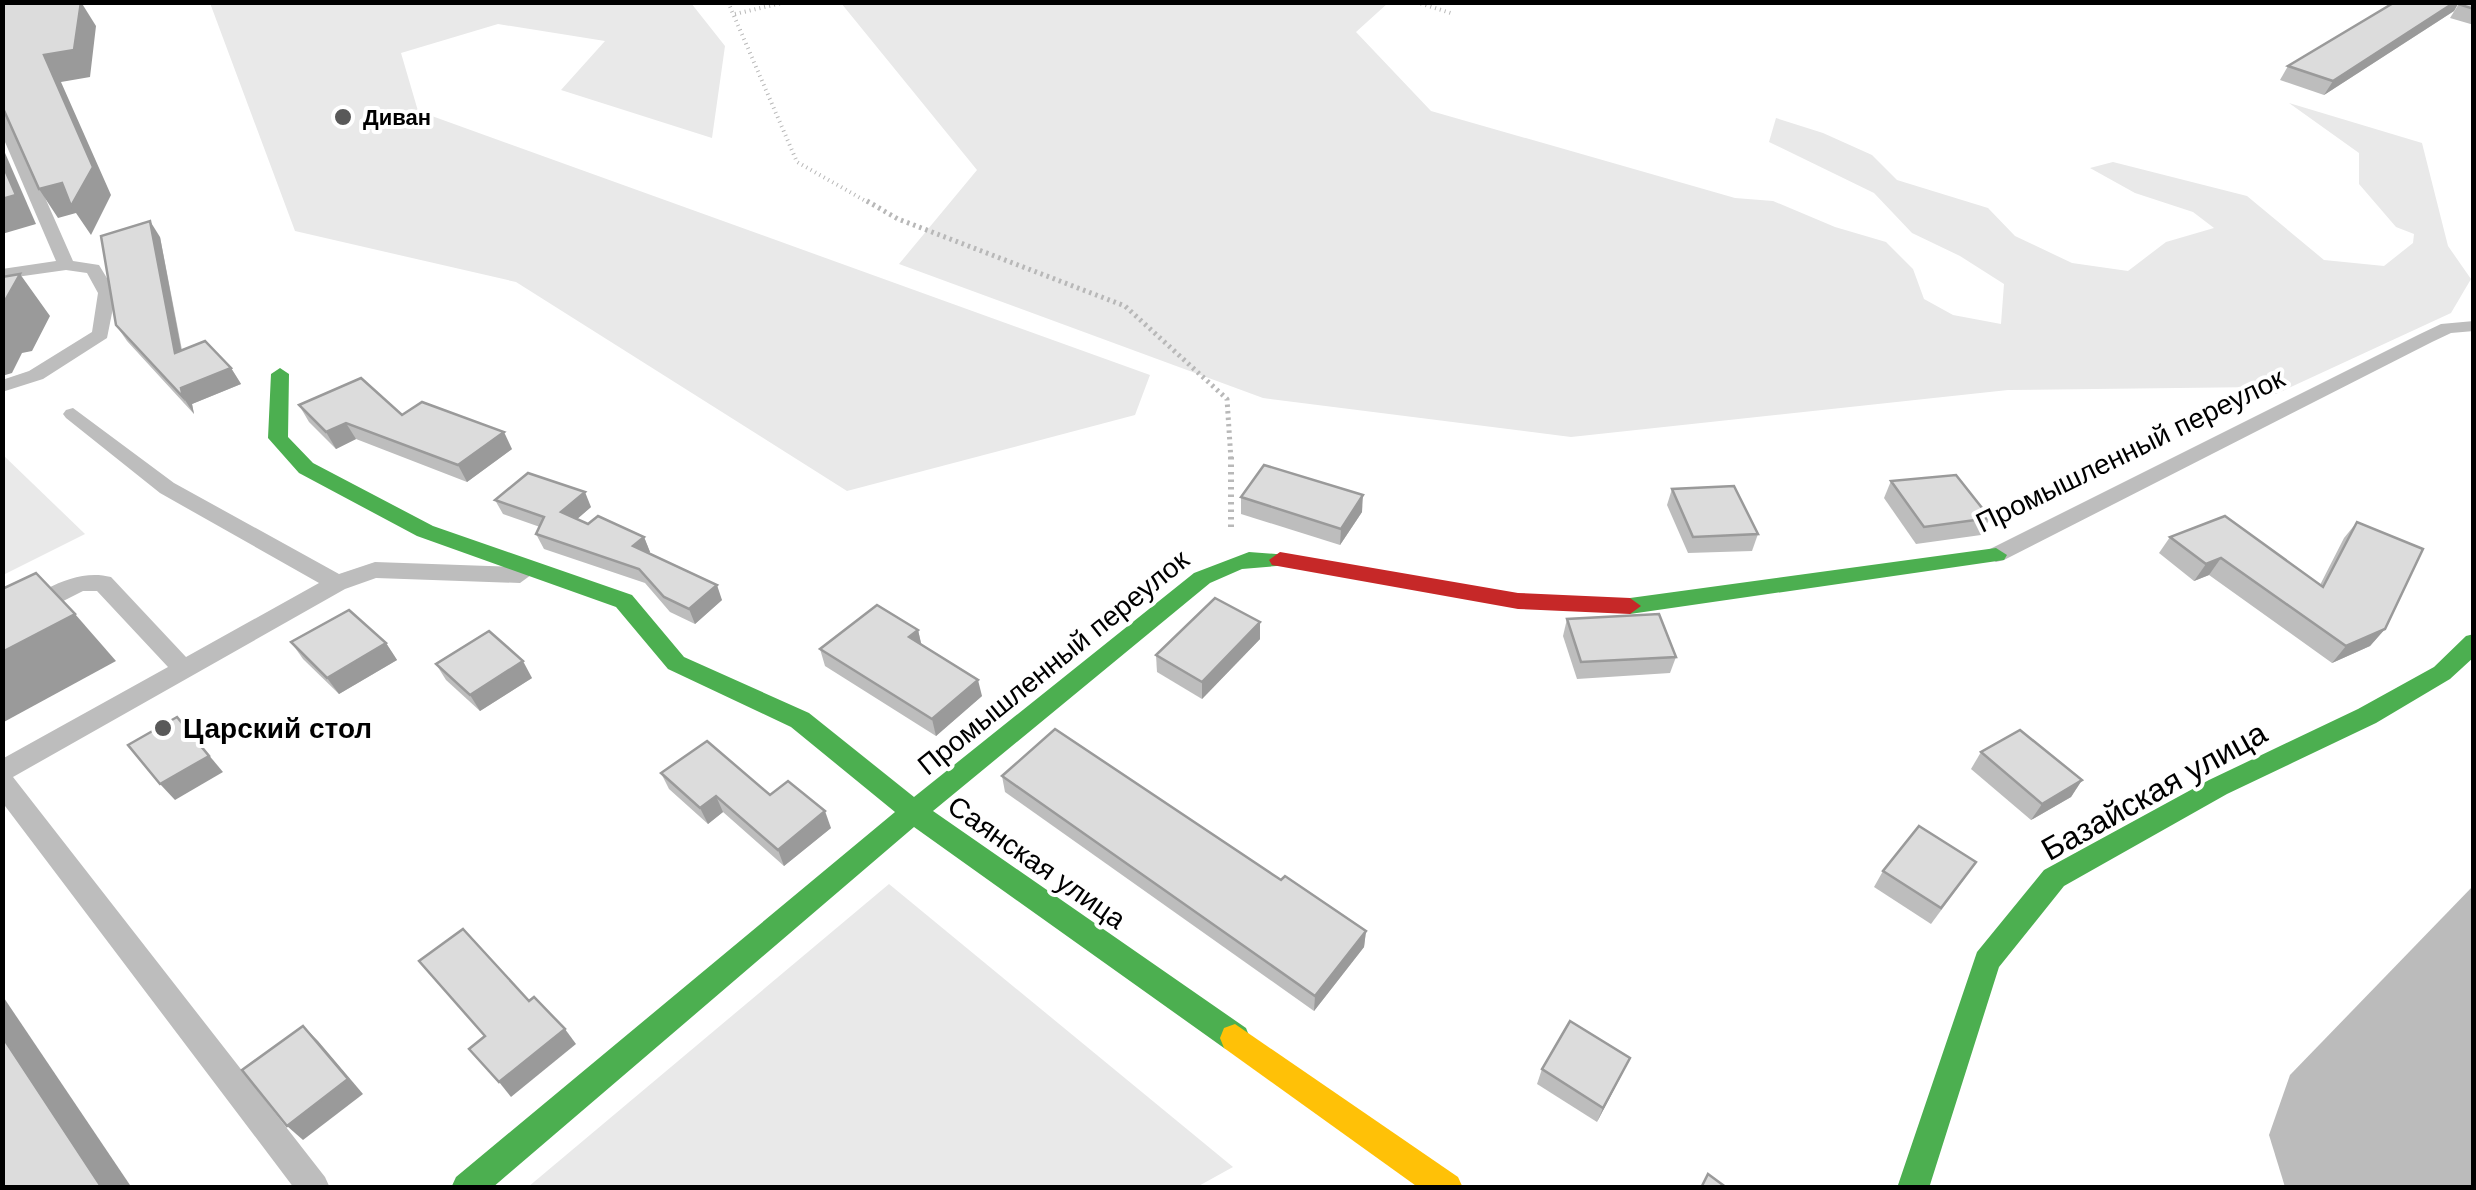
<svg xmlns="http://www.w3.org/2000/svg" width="2476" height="1190" font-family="Arial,sans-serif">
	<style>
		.green { fill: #e9e9e9 }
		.water { fill: #bbb }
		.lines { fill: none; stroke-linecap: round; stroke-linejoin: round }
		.path-far2 { stroke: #b8b8b8; stroke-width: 4; stroke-dasharray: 1 4; stroke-linecap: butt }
		.path-far1 { stroke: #b8b8b8; stroke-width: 5; stroke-dasharray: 2.5 4; stroke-linecap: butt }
		.path { stroke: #b8b8b8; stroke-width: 6; stroke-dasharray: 2.5 5; stroke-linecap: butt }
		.lane { fill: #bdbdbd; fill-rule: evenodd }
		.fast { fill: #4caf50; fill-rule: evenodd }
		.slow { fill: #ffc107; fill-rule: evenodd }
		.jam { fill: #c62828; fill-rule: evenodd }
		.wall { fill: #bdbdbd }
		.shaded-wall { fill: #9a9a9a }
		.building { fill: #dcdcdc; stroke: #9a9a9a; stroke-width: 2.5 }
		.poi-dot { fill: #595959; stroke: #fff; stroke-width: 4 }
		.labels { text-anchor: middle; stroke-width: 8; stroke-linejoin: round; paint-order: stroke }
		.far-poi-label { font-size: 22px; font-weight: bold; fill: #000; stroke: #fff; text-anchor: start }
		.street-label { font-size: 28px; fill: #000; stroke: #fff }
		.poi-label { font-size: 28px; font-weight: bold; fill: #000; stroke: #fff; text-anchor: start }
		.near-street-label { font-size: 32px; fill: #000; stroke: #fff }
	</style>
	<rect width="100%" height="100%" fill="#fff"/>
	<g class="green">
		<polygon points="210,3 691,3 725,46 712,138 561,90 605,41 498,24 401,53 418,111 1150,375 1135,415 847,491 516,282 295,231"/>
		<polygon points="841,3 1388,3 1356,32 1431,111 1735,198 1773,201 1835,227 1886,242 1913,269 1924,299 1953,315 2001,324 2004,284 1960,256 1912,233 1874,193 1769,142 1776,118 1823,133 1872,155 1897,180 1988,208 2015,236 2072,263 2128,271 2166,242 2214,228 2193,212 2135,193 2090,168 2113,162 2247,196 2324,260 2384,266 2413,243 2414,234 2396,227 2359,184 2359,153 2289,103 2422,143 2448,246 2471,279 2451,313 2276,394 2261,387 2008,390 1571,437 1263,398 899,264 977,170"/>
		<polygon points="2,454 85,534 3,575 2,575"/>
		<polygon points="889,884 1233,1167 1195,1188 528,1187"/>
	</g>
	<polygon class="water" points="2473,886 2473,1187 2285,1187 2269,1135 2290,1075"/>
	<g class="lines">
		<g class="path-far2">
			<polyline points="728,2 797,162 871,204"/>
			<polyline points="1416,2 1454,14"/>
			<polyline points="735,14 786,2"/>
		</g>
		<polyline class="path-far1" points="867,201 898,219 1125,306 1227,399 1231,460"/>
		<polyline class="path" points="1231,457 1231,527"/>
		<g class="lane">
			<polygon points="2,112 9,116 73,261 99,265 116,293 107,338 43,379 2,392 2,380 29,371 92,332 98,293 87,273 66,270 2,279 2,269 56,261 2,135"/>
			<polygon points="2474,321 2474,331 2451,333 2432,342 2004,560 1996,562 1985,555 1988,550 2420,334 2441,324"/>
			<path d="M73,408l101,75 165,91 36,-12 145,5 11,8 -11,8 -144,-5 -31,11 -332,188 312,400 5,11h-36l-292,-386v-43l166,-92 -71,-76h-14l-81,41v-18c33,-18 70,-47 109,-37l75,80 133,-74 -159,-90 -94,-75 -3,-4 3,-4z"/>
		</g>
		<g class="fast">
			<polygon points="280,368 289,374 288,437 313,463 433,526 632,595 684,657 809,713 914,797 1194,573 1249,552 1288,555 1291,560 1288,565 1242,569 1210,583 933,811 1246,1028 1250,1038 1246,1048 1235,1052 1224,1048 914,827 492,1188 451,1188 456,1177 895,812 791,727 668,669 616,607 417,536 299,473 268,438 271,374"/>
			<polygon points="1996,548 2007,555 2004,560 1630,614 1619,606 1630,598"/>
			<polygon points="2474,634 2474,657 2450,679 2376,723 2227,794 2064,886 1999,967 1929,1188 1897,1188 1977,952 2044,870 2209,780 2358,709 2434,667 2466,636"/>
		</g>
		<polygon class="slow" points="1235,1024 1458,1177 1463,1188 1419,1188 1224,1048 1220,1038 1224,1028"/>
		<polygon class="jam" points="1280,552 1518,593 1630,598 1641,606 1630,614 1518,609 1272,565 1269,560"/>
	</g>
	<g class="wall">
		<polygon points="2459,2 2454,11 2324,95 2280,80 2288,66"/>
		<polygon points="2460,2 2474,2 2474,25 2450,18"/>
		<polygon points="160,237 182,350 231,368 241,384 192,404 194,414 127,341 116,325"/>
		<polygon points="299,405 402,415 512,449 467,482 356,439 336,449 309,422"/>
		<polygon points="1891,481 1990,518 1981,535 1916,544 1884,498"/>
		<polygon points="1672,489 1758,534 1752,551 1688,553 1667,505"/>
		<polygon points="1241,497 1362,512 1340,545 1241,514"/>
		<polygon points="495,500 591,507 577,519 588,524 644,537 650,552 649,553 722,600 695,624 670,612 645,583 544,549 536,534 540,527 503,514"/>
		<polygon points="2357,522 2385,629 2370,646 2332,663 2209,575 2194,581 2159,553 2170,537 2320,585 2344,538"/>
		<polygon points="1567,619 1676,657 1670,673 1577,679 1563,636"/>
		<polygon points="1260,622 1260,639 1202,699 1157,672 1156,655"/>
		<polygon points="918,630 921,644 982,696 936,736 825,666 820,649"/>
		<polygon points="291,642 386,643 397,660 339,694 303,659"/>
		<polygon points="436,664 532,678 480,711 446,680"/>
		<polygon points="1981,752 2082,780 2071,797 2031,820 1971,769"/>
		<polygon points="661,773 770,795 831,828 784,866 723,812 708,824 669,789"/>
		<polygon points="1002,776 1366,931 1364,947 1314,1011 1005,792"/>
		<polygon points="1883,871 1965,878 1931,924 1874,887"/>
		<polygon points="1542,1069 1623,1072 1597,1122 1537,1084"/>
	</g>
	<g class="shaded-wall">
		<polygon points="81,2 96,26 90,77 61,82 111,195 91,235 76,213 58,218 39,189 44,55"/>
		<polygon points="2455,2 2459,2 2454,11 2324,95 2333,81"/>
		<polygon points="2,146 36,224 2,234"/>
		<polygon points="150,221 160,237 185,370 175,353"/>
		<polygon points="20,274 50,316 32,351 22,353 12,373 2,376 2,306"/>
		<polygon points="231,368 241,384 192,404 194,414 183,397 181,388"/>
		<polygon points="346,423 356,439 336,449 326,432"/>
		<polygon points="504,432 512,449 467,482 458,465"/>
		<polygon points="585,492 591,507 568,527 561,512"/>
		<polygon points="1363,495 1362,512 1340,545 1341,529"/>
		<polygon points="644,537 650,552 640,560 633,546"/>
		<polygon points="2221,558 2209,575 2194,581 2206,564"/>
		<polygon points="717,585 722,600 695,624 689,609"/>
		<polygon points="75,614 116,661 2,723 2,652"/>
		<polygon points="1260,622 1260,639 1202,699 1202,682"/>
		<polygon points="2385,629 2370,646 2332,663 2346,646"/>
		<polygon points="918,630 922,647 909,637"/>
		<polygon points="386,643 397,660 339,694 327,678"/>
		<polygon points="523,661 532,678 480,711 470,695"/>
		<polygon points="978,680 982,696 936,736 932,719"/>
		<polygon points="177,717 223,772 175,800 160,784"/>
		<polygon points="2082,780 2071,797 2031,820 2042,804"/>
		<polygon points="716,796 723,812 708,824 700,808"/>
		<polygon points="825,811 831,828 784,866 778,850"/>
		<polygon points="1366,931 1364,947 1314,1011 1315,996"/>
		<polygon points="2,995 132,1188 102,1188 2,1036"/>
		<polygon points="303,1026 318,1041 363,1094 303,1140 287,1126"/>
		<polygon points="565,1029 576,1044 511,1097 499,1082"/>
		<polygon points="1630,1058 1623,1072 1597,1122 1603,1108"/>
	</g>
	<g class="building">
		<polygon points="2,2 81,2 74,50 44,55 93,167 71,206 62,183 39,189 2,106"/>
		<polygon points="2395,2 2455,2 2333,81 2288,66"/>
		<polygon points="2460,2 2474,2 2474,9 2458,4"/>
		<polygon points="2,163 16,195 2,199"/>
		<polygon points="150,221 175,353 205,341 231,368 181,388 183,397 116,325 101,236"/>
		<polygon points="20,274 2,306 2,277"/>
		<polygon points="361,378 402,415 422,402 504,432 458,465 346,423 326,432 299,405"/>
		<polygon points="1264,465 1363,495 1341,529 1241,497"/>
		<polygon points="528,473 585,492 561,512 588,524 598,516 644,537 633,546 717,585 689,609 664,597 639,569 536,534 544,517 495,500"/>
		<polygon points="1956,475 1990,518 1924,527 1891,481"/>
		<polygon points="1734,486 1758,534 1693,537 1672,489"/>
		<polygon points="2225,516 2323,587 2357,522 2423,549 2385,629 2346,646 2221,558 2206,564 2170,537"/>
		<polygon points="36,573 75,614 2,652 2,589"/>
		<polygon points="1215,598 1260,622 1202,682 1156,655"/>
		<polygon points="877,605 918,630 909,637 978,680 932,719 820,649"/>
		<polygon points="349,610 386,643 327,678 291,642"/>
		<polygon points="1659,614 1676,657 1581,662 1567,619"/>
		<polygon points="489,631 523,661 470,695 436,664"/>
		<polygon points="177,717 209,756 160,784 128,745"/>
		<polygon points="1055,729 1281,880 1285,876 1366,931 1315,996 1002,776"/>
		<polygon points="2020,730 2082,780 2042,804 1981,752"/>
		<polygon points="707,741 770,795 788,781 825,811 778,850 716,796 700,808 661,773"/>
		<polygon points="1919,826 1976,862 1941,908 1883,871"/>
		<polygon points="463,929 529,1001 534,997 565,1029 499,1082 469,1049 485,1036 419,961"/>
		<polygon points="1570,1021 1630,1058 1603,1108 1542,1069"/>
		<polygon points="303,1026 348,1079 287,1126 242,1070"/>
		<polygon points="2,1036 102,1188 2,1188"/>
		<polygon points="1708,1174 1727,1188 1701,1188"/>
	</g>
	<g class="poi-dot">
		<circle cx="343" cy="117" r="10"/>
		<circle cx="163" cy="728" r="10"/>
	</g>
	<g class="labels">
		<g class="far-poi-label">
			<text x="363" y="125">Диван</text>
		</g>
		<g class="street-label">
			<text transform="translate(2130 450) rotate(-26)" y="10">Промышленный переулок</text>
			<text transform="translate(1053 662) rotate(-39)" y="10">Промышленный переулок</text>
			<text transform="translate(1037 862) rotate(35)" y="10">Саянская улица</text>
		</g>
		<g class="poi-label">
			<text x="183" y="738">Царский стол</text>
		</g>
		<g class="near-street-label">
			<text transform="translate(2154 791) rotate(-29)" y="11">Базайская улица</text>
		</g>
	</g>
	<rect width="2476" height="1190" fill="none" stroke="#000000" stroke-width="10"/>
</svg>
